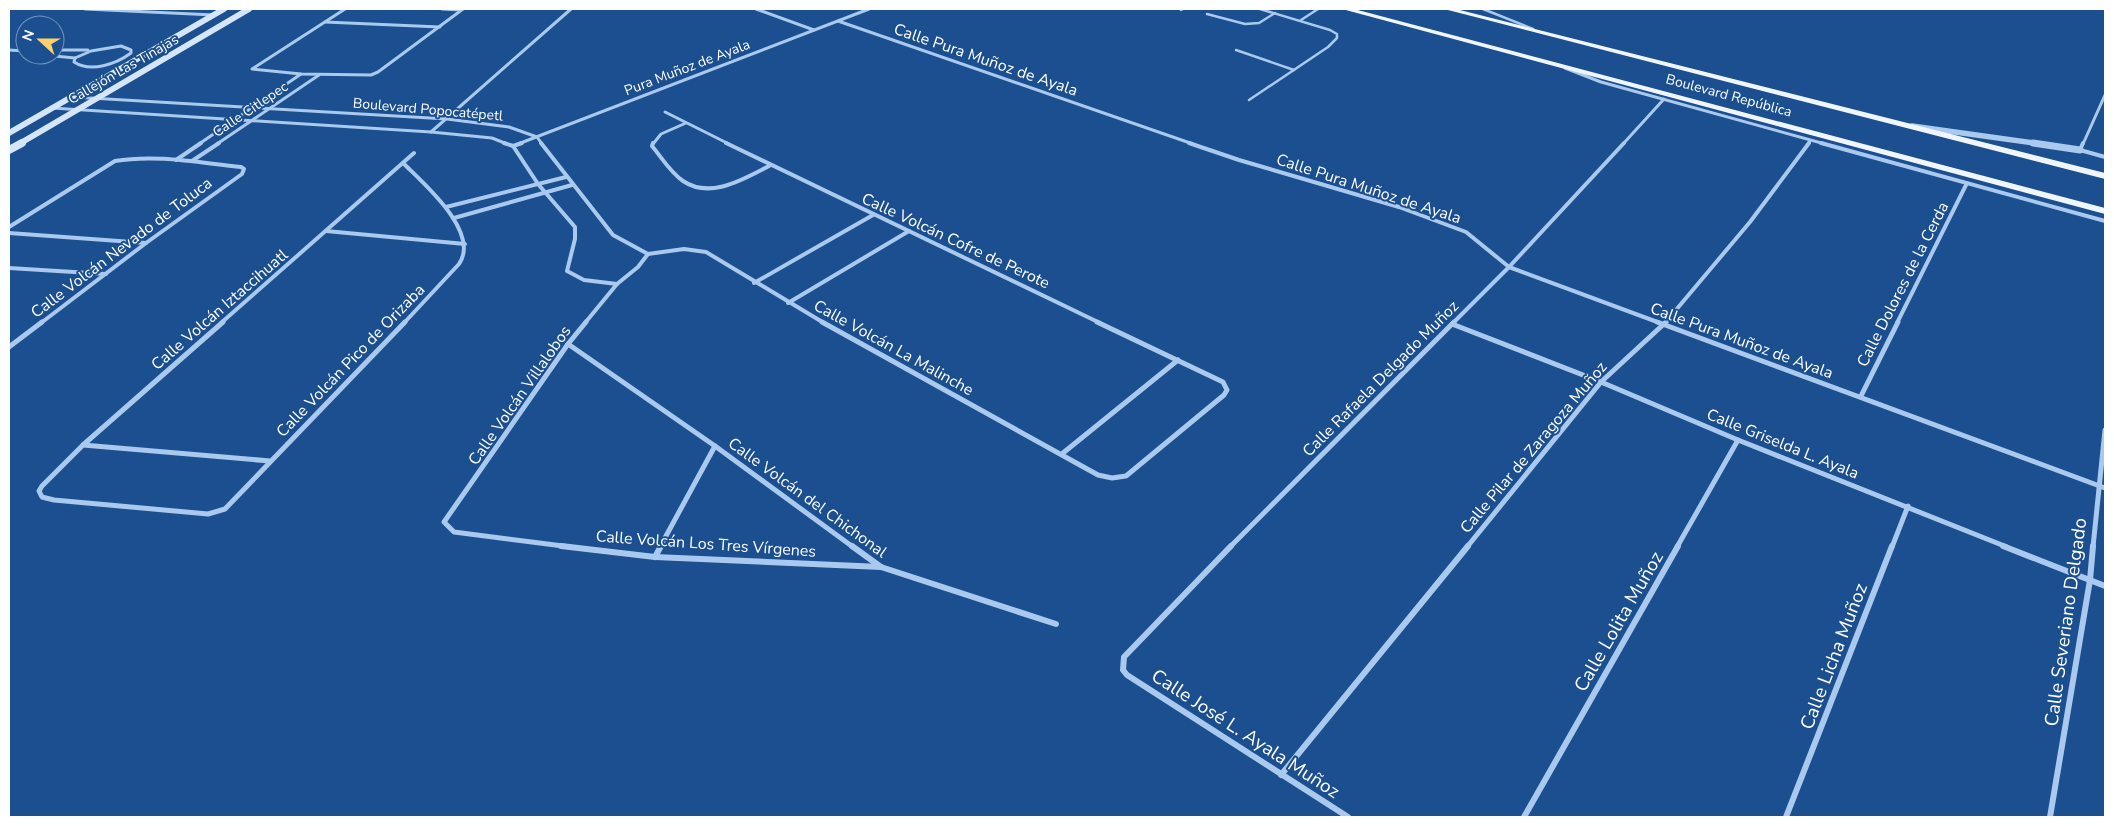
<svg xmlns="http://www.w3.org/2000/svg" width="2114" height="826" font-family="'Nunito Sans',sans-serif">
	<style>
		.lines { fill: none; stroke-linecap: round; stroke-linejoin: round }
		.service { stroke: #a9c9ee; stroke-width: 2.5 }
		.minor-far3 { stroke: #a9c9ee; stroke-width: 3 }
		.minor-far2 { stroke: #a9c9ee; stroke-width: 4 }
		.minor-far1 { stroke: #a9c9ee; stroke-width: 5 }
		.minor { stroke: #a9c9ee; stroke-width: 6 }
		.tertiary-far1 { stroke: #a9c9ee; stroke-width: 5.5 }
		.tertiary { stroke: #a9c9ee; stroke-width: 7 }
		.secondary-far1 { stroke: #d6e6fa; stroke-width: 6 }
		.secondary { stroke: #d6e6fa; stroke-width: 8 }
		.primary { fill: #f0f6ff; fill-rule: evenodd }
		.labels { text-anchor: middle; stroke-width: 4; stroke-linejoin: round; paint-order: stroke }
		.far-street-label { font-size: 14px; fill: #fff; stroke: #1b4f8f }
		.street-label { font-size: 16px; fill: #fff; stroke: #1b4f8f }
		.near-street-label { font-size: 19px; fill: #fff; stroke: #1b4f8f }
	</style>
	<rect width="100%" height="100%" fill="#1b4f8f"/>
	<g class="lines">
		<g class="service">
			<polyline points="1483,9 1533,29"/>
			<polyline points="1181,10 1183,9"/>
			<polyline points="1207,14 1245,24 1259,23 1275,13"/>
			<polyline points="1301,20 1318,9"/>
			<polyline points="1236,50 1294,70"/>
			<polyline points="1249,100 1328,47 1337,38 1337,34 1330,30 1260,9"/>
		</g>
		<g class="minor-far3">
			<polyline points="85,9 214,15"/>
			<polyline points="345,9 252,69 301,74 371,75 378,72 463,9"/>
			<polyline points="442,9 461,10"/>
			<polyline points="756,9 814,30"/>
			<polyline points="838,21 1193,144"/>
			<polyline points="325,22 440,27"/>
			<path d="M121,46l10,4v3c-15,11 -40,20 -57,9l1,-4 16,-7z"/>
			<polyline points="9,50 25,51"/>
			<polyline points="55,50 88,50"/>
			<polyline points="44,55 75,58"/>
			<polyline points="1565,68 1601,82 1825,144"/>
			<polyline points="73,97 447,119 509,127 537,137 542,144"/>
			<polyline points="52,108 431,132 492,138 507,144"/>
			<polyline points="665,112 729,144"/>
			<polyline points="431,132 571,9"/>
			<polyline points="199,144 301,74"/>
			<polyline points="217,144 319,75"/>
			<polyline points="518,144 869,9"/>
			<polyline points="653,144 661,134 686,123"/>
			<polyline points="1623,144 1664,99"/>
			<polyline points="1808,144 1810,141"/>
			<polyline points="2083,144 2105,95"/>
		</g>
		<g class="minor-far2">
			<polyline points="504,143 513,146 538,184 575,227 575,239 567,271 584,280 617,284"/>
			<polyline points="541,143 613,235 648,254"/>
			<path d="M653,143l-1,3c10,12 18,26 31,35 28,19 62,-3 88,-16"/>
			<polyline points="726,143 1100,323"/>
			<polyline points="1189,143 1239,160 1399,207 1466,232 1509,267 1660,323"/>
			<polyline points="1821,143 2105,221"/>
			<polyline points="2083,143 2080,150 2105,157"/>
			<polyline points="513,146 522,143"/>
			<polyline points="176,160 201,143"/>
			<polyline points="192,161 219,143"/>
			<path d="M403,163c20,20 78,69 56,101l-55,59"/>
			<polyline points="446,207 566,177"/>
			<polyline points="454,218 572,185"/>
			<path d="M9,227l106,-66c41,-7 85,2 126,6l3,2 -2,5 -96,69 -105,80"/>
			<polyline points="326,231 465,244"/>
			<polyline points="9,233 146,243"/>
			<polyline points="648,254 684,249 706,252 824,323"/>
			<polyline points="9,268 106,274"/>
			<polyline points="754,283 873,215"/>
			<polyline points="788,303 909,231"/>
			<polyline points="221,323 414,153"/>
			<polyline points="585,323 617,284 638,267 648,254"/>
			<polyline points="1453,323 1509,267 1624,143"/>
			<polyline points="1665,323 1750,222 1809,143"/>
			<polyline points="1897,323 1967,183"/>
		</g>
		<g class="minor-far1">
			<polyline points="223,322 83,445 42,486 39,491 42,497 54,500 208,514 225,509 405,322"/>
			<polyline points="822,322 1098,475 1112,478 1126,476 1224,395 1227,390 1223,382 1097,322"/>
			<polyline points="1657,322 2105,488"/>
			<polyline points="1452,324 1601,382 1738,440 2007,547"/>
			<polyline points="568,344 715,446 853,547"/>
			<polyline points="9,347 42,322"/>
			<polyline points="1861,396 1898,322"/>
			<polyline points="83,445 270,461"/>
			<polyline points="1063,453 1178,360"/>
			<polyline points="571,547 454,532 444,522 568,344 586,322"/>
			<polyline points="660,547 715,446"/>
			<polyline points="1230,547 1454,322"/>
			<polyline points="1467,547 1601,382 1666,322"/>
			<polyline points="1677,547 1738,440"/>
			<polyline points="1892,547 1908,506"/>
			<polyline points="2093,547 2105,430"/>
		</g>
		<g class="minor">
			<polyline points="561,546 655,557 881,567"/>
			<polyline points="852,546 881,567 1056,624"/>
			<polyline points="1231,546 1124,657 1123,670 1127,675 1348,817"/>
			<polyline points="2003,546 2105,586"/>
			<polyline points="655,557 661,546"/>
			<polyline points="1281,775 1468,546"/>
			<polyline points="1524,817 1678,546"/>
			<polyline points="1786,817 1892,546"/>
			<polyline points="2050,817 2090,580 2093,546"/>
		</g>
		<polyline class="tertiary-far1" points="1912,126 2041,144"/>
		<polyline class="tertiary" points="2033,143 2080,150"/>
		<g class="secondary-far1">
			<polyline points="9,133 224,9"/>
			<polyline points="19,144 249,9"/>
		</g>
		<polyline class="secondary" points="9,150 22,143"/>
		<g class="primary">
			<polygon points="1342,9 1354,9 2105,208 2105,214"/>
			<polygon points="1444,9 1456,9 2105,173 2105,179"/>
		</g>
	</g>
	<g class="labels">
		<g class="far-street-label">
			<text transform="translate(687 67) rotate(-21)" y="5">Pura Muñoz de Ayala</text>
			<text transform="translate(123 69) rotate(-30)" y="5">Callejón Las Tinajas</text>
			<text transform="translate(1729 95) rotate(15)" y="5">Boulevard República</text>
			<text transform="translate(250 109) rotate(-34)" y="5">Calle Citlepec</text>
			<text transform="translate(428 109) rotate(5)" y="5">Boulevard Popocatépetl</text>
		</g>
		<g class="street-label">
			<text transform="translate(986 59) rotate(19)" y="6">Calle Pura Muñoz de Ayala</text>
			<text transform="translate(1369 188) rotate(18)" y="6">Calle Pura Muñoz de Ayala</text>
			<text transform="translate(956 240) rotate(25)" y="6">Calle Volcán Cofre de Perote</text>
			<text transform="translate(121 247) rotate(-37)" y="6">Calle Volcán Nevado de Toluca</text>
			<text transform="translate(1902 284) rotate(-63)" y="6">Calle Dolores de la Cerda</text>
			<text transform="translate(219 309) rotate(-41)" y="6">Calle Volcán Iztaccihuatl</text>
			<text transform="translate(1742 340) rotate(20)" y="6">Calle Pura Muñoz de Ayala</text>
			<text transform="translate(894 347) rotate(29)" y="6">Calle Volcán La Malinche</text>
			<text transform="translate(350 360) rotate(-46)" y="6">Calle Volcán Pico de Orizaba</text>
			<text transform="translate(1380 378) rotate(-45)" y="6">Calle Rafaela Delgado Muñoz</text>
			<text transform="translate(519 395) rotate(-55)" y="6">Calle Volcán Villalobos</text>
			<text transform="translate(1783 443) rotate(22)" y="6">Calle Griselda L. Ayala</text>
			<text transform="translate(1533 447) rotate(-50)" y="6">Calle Pilar de Zaragoza Muñoz</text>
			<text transform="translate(808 497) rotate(36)" y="6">Calle Volcán del Chichonal</text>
			<text transform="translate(706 543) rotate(4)" y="6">Calle Volcán Los Tres Vírgenes</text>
		</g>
		<g class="near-street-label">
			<text transform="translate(1618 621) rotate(-60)" y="7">Calle Lolita Muñoz</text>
			<text transform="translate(2065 622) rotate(-82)" y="7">Calle Severiano Delgado</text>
			<text transform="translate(1833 656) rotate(-69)" y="7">Calle Licha Muñoz</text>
			<text transform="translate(1246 733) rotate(33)" y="7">Calle José L. Ayala Muñoz</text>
		</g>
	</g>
	<rect width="2114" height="826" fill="none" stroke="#ffffff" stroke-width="20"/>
	<g transform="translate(40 40) rotate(291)"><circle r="24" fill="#1b4f8f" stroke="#7695bc"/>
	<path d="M0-4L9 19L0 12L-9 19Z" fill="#ffd166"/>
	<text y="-8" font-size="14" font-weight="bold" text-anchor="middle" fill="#ffffff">N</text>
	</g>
</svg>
